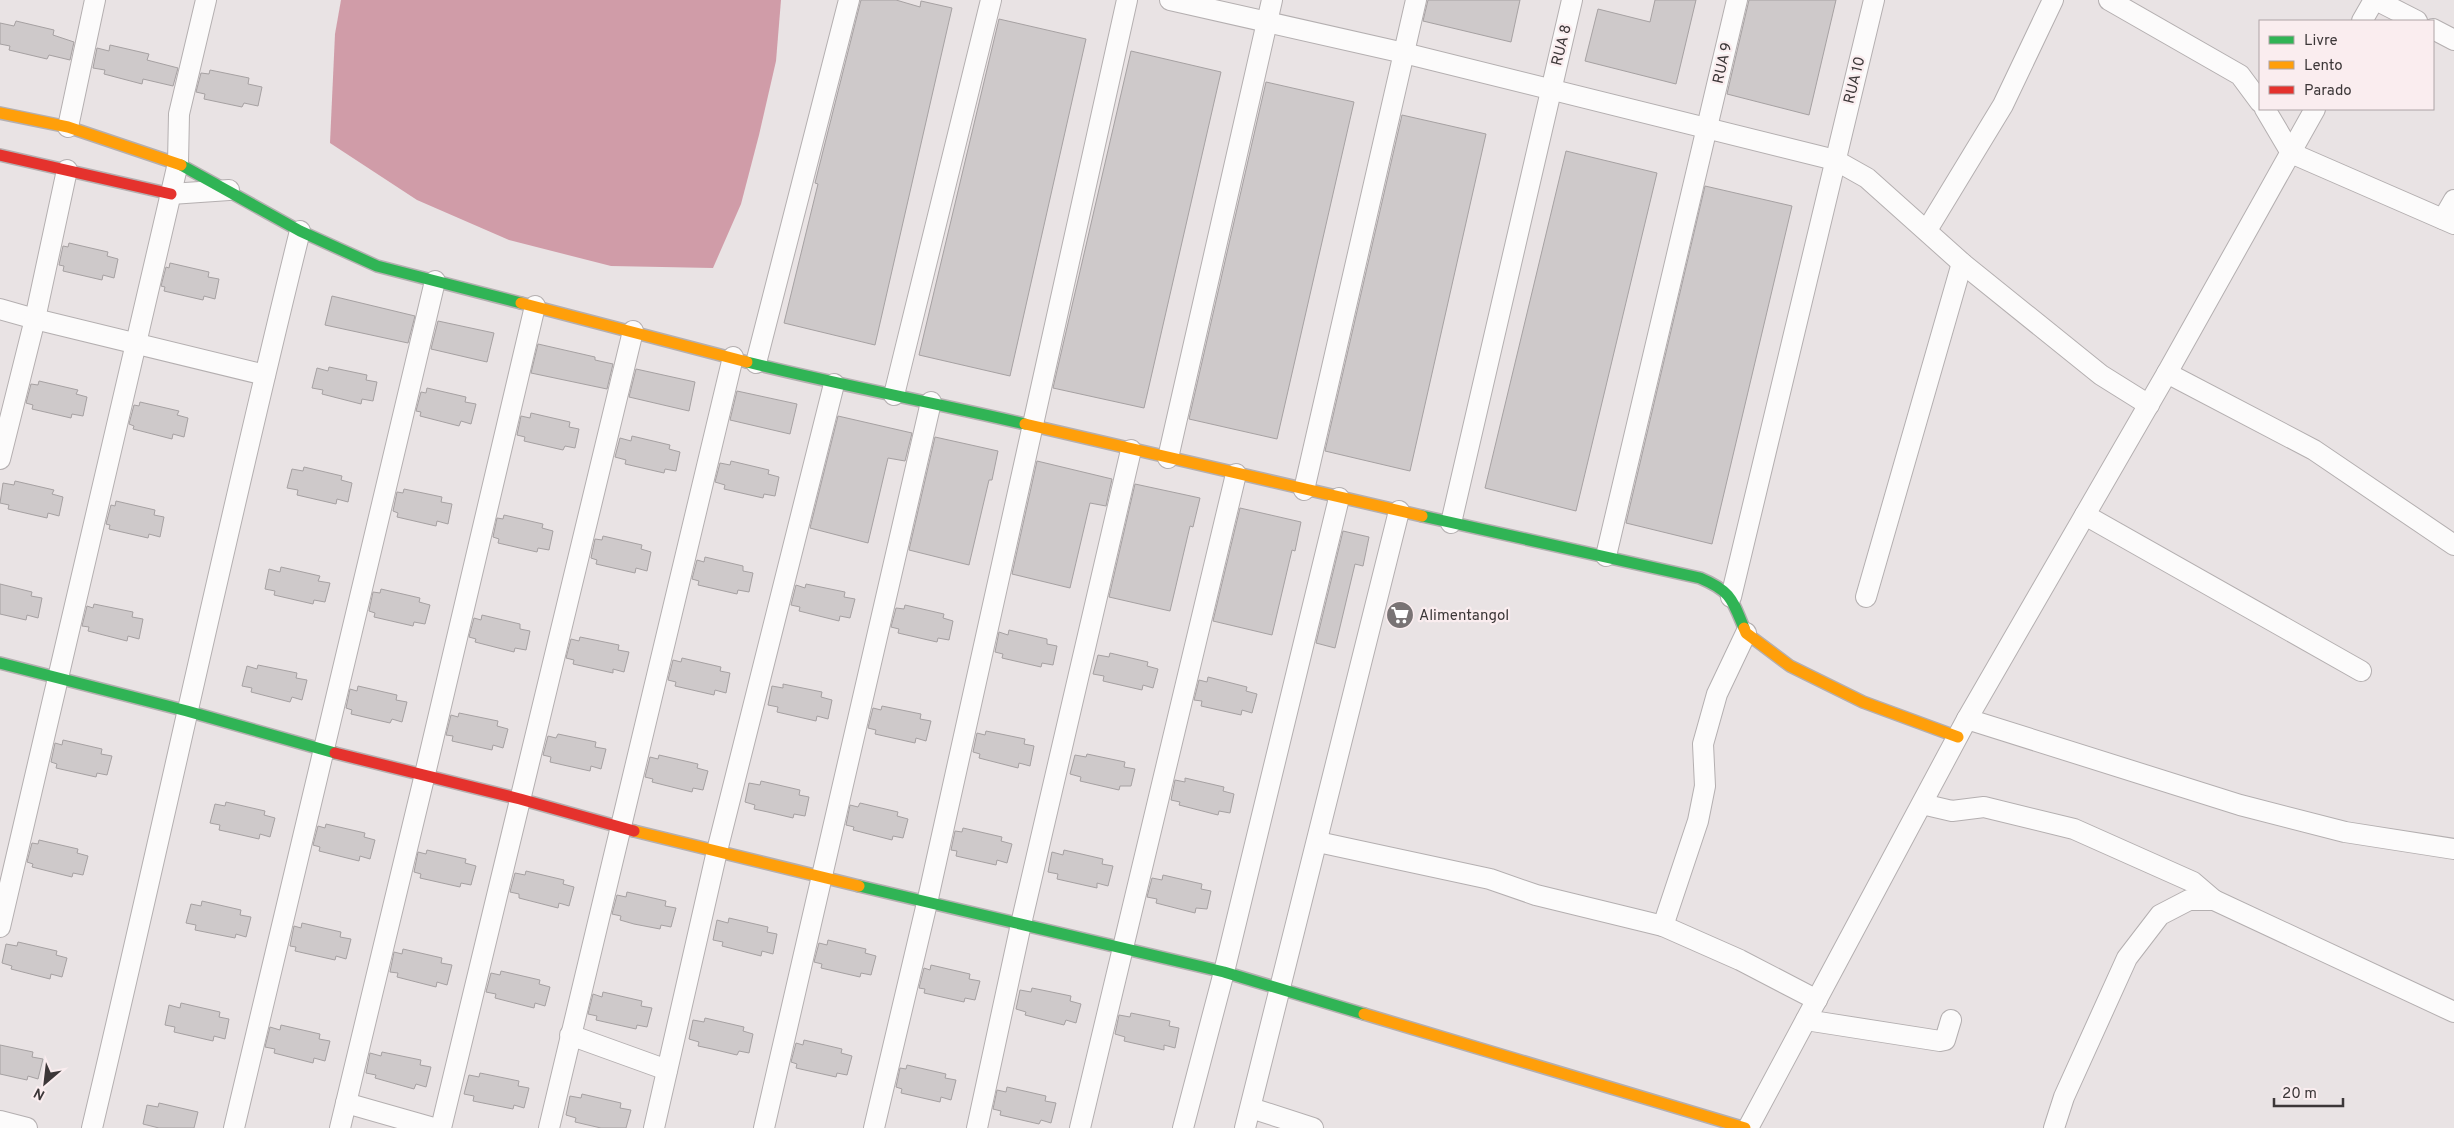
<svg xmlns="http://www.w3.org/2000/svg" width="2454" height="1128" font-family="Overpass,sans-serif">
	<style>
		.water { fill: #d09ca8 }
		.building { fill: #cec9ca; stroke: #a6a1a2 }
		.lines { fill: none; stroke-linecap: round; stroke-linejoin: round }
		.street-casing { stroke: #b4afb0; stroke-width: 22 }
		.fast-casing { stroke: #b4afb0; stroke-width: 14 }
		.slow-casing { stroke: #b4afb0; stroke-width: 14 }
		.jam-casing { stroke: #b4afb0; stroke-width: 14 }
		.street { stroke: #fcfbfb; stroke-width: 20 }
		.fast { stroke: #30b455; stroke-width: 11 }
		.slow { stroke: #ff9f0a; stroke-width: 11 }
		.jam { stroke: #e5322d; stroke-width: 11 }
		.labels { text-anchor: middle; stroke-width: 4.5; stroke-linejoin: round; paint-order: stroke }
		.street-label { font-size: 15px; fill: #3c3738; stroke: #faedef }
		.poi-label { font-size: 15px; fill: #3c3738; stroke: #faedef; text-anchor: start }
	</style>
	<rect width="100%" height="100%" fill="#e9e3e4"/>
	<polygon class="water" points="341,0 781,0 776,61 759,135 741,204 713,268 611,266 509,240 417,200 330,143 335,34"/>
	<g class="building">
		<polygon points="861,0 896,0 920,7 921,1 952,8 875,345 784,323 818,184 815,183"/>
		<polygon points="1428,0 1520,0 1511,42 1423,21"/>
		<polygon points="1655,0 1696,0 1676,84 1585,61 1598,9 1650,22"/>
		<polygon points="1749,0 1836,0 1809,115 1727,94"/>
		<polygon points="999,19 1086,39 1010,376 919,355"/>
		<polygon points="16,21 54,30 53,35 74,42 70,60 49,55 47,59 9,50 10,46 0,44 0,23 14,26"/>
		<polygon points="110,45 149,54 147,60 178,68 173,86 143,79 142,84 104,74 105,70 93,68 97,48 109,51"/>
		<polygon points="1131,51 1221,72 1144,408 1053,388"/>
		<polygon points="210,70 249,78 248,84 262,87 258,106 244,103 242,107 204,99 205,94 196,92 201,73 209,74"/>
		<polygon points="1266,82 1354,102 1277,439 1189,419"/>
		<polygon points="1402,115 1486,134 1410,471 1325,451"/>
		<polygon points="1566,151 1657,173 1576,511 1485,488"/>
		<polygon points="1705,186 1792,206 1712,544 1626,523"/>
		<polygon points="69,243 108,252 107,256 118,259 114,278 103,275 102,280 63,271 64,266 59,265 63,246 68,247"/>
		<polygon points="170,263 209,272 208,277 219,279 215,299 204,296 203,300 164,291 165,287 161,286 166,267 169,268"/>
		<polygon points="332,296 415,316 408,343 325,325"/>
		<polygon points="438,321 494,333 487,362 431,349"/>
		<polygon points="538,344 595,357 595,360 613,364 607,389 531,373"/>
		<polygon points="329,367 367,375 366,380 377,382 373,401 362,399 361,404 322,394 323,390 312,388 317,368 328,371"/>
		<polygon points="636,369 695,382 689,411 629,397"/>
		<polygon points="39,381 78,390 76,394 87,397 83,416 72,414 71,418 32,409 33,405 26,403 31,384 38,385"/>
		<polygon points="427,388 466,397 465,402 476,404 471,424 461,421 459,426 420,416 421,412 416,411 421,392 426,393"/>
		<polygon points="737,391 797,404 790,434 730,420"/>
		<polygon points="140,402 179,411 177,415 188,418 184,437 173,434 172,439 133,429 134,426 129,424 134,405 139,406"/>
		<polygon points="531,413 570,422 569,427 579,429 575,448 565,446 563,450 524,441 525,437 517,435 521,416 530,418"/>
		<polygon points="838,416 912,433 905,461 888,458 868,543 810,528"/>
		<polygon points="632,436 670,445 669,449 680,452 676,471 665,469 664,473 625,464 626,460 615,457 620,438 631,441"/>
		<polygon points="935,437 998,451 992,480 989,480 969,565 909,550"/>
		<polygon points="731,461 769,470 768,474 779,477 775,496 764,494 763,498 724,489 725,485 715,482 720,463 730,465"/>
		<polygon points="1037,461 1112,479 1106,506 1090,503 1070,588 1012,574"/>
		<polygon points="304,467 342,476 341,480 352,483 348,502 337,499 336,504 297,495 298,490 287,488 292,469 303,471"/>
		<polygon points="15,481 54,490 52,494 63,497 59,516 48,513 47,518 8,509 9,505 0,503 3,483 14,485"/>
		<polygon points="1135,484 1200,498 1193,527 1190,526 1170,611 1109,597"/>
		<polygon points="404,489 442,497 441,502 452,504 448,524 437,521 436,526 397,517 398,513 393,511 397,492 403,493"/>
		<polygon points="116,501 155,510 154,515 164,517 160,537 149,534 148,538 109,529 110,525 106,524 111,505 115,506"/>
		<polygon points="1240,508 1301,522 1295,551 1292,550 1272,635 1213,621"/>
		<polygon points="504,515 543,524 542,528 553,531 549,550 538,548 537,552 498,543 499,539 493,537 497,518 503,519"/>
		<polygon points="1343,531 1369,537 1363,566 1355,564 1335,648 1316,643"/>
		<polygon points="603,536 642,545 641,549 651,552 647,571 636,568 635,573 596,564 597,560 591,558 595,539 602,540"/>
		<polygon points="705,557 743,566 743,571 753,573 749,592 738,590 737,594 698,585 699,581 692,579 697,560 704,562"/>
		<polygon points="281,567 320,576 318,581 330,583 325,602 314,600 313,604 274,595 275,591 265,589 269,569 280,572"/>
		<polygon points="0,584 32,592 31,596 42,598 38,618 27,615 26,620 0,614"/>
		<polygon points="806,584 845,592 844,597 855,599 850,618 840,616 839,621 799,611 800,607 791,605 796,585 805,588"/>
		<polygon points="381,589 420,598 419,602 430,605 425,624 414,622 413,626 374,617 375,613 369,611 373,592 380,593"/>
		<polygon points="94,604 133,612 132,617 143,619 139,639 128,636 127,641 88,631 89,627 82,626 87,606 93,608"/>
		<polygon points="905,605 944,614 943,618 953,621 949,640 938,638 937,642 898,633 899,629 891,627 896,608 904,609"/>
		<polygon points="482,615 520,624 520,629 530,631 526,650 515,648 514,652 475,642 476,639 469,637 474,618 481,620"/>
		<polygon points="1009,630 1047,639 1047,644 1057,646 1053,665 1042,663 1041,667 1002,658 1003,654 995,652 999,632 1008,635"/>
		<polygon points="580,637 619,645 618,650 629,652 624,672 613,669 613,673 573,664 574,660 566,658 571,639 579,641"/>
		<polygon points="1110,653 1148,662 1147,666 1158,669 1153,688 1143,685 1142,690 1103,681 1104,676 1093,674 1098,655 1109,657"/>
		<polygon points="682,658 721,667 720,671 730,673 726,693 715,690 714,695 675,686 676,682 668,680 673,660 681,662"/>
		<polygon points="258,665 297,673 296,678 307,680 302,700 292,697 290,702 251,692 252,688 242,686 247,666 257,669"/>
		<polygon points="1208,677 1247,687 1246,691 1257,694 1252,713 1242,710 1241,715 1201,706 1202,701 1194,700 1199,680 1207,682"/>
		<polygon points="783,684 822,692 821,697 832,700 828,719 817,716 816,721 777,712 778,707 768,705 772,686 783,688"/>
		<polygon points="358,686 397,695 396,700 407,702 402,722 392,719 390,723 351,714 352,710 346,708 350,689 357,691"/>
		<polygon points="882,706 921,714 920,719 931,721 926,741 916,738 915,743 875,734 876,730 868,728 873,708 881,710"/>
		<polygon points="459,713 498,721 497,726 508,729 503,748 493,745 492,750 452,741 453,736 446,735 451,715 458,717"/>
		<polygon points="986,731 1025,739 1024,744 1034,746 1030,766 1019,763 1018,768 979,758 980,754 973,752 977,733 985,735"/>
		<polygon points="558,734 596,742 595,747 606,749 601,769 591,766 590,771 550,762 551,757 543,755 548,736 556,738"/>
		<polygon points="63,740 102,749 101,754 112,756 107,775 97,773 96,777 56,768 57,764 51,762 55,743 62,745"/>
		<polygon points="1087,754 1125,762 1124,767 1135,769 1131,786 1120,786 1119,790 1080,781 1081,777 1070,774 1075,755 1086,757"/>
		<polygon points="659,755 698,764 697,768 708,771 703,790 693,788 692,792 652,782 653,779 645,777 650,757 658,759"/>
		<polygon points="1185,778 1224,787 1223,791 1234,794 1230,813 1219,811 1218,815 1179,805 1180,802 1171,800 1175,780 1185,782"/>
		<polygon points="761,781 800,790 799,795 809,797 805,816 794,814 793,818 768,812 754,809 755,805 745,802 749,783 760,785"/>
		<polygon points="226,802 265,811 264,815 275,818 270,837 260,834 259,839 233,833 219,830 220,825 210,823 215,804 225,806"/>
		<polygon points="860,803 898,812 897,816 908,819 903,838 893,836 892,840 853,830 854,827 846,825 850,805 858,807"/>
		<polygon points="326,824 365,833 364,837 375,840 370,859 360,856 359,861 319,851 320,847 313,845 318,826 325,828"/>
		<polygon points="963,828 1002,837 1001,841 1012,844 1007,863 997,860 996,865 956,856 957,851 951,850 955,831 962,832"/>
		<polygon points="39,840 78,849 77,853 88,856 83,875 73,873 72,877 32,867 33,864 27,862 32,843 38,844"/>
		<polygon points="427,850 466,859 465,863 476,866 471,885 461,883 460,887 420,878 421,874 414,872 418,852 426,854"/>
		<polygon points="1064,850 1103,859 1102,864 1113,866 1108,886 1097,883 1097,888 1057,879 1058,874 1048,872 1052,852 1063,855"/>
		<polygon points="526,871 564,880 563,884 574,887 569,906 559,903 558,908 519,898 519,894 510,892 515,873 525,875"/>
		<polygon points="1163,875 1202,884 1201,889 1211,891 1207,909 1196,908 1195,913 1156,903 1157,899 1147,897 1152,878 1162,880"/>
		<polygon points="627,892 666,901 665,906 676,908 671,927 661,925 660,929 634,924 620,920 621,916 612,914 617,895 626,897"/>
		<polygon points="202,901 241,910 240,915 251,917 246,937 236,934 235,938 195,930 196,925 186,923 191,904 201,906"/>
		<polygon points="729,918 768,927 767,932 777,934 773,954 762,951 761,956 722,946 723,942 713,940 717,920 728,923"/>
		<polygon points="302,923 341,932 340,937 351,939 346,959 336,956 335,960 295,951 296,947 290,946 294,926 301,928"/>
		<polygon points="828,940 866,949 865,953 876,956 871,975 861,973 860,977 821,968 822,964 814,962 819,943 827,945"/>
		<polygon points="18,942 57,951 56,955 67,958 62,977 51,974 50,979 11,969 12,966 2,963 6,944 17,946"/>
		<polygon points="403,949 442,958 441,963 452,965 447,985 437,982 436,987 397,977 398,973 390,972 394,952 402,954"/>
		<polygon points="931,965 970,974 969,979 980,981 975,1000 965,998 964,1002 924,993 925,989 919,988 924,968 930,970"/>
		<polygon points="501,971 540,980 539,984 550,987 545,1006 535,1003 534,1008 495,998 496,994 486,992 491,973 500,975"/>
		<polygon points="1032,988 1071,996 1070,1001 1081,1004 1076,1023 1066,1020 1064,1025 1025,1015 1026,1012 1016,1009 1020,990 1031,992"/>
		<polygon points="603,992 642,1001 641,1006 652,1008 647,1027 637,1025 636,1029 596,1020 597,1016 588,1014 593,994 602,997"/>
		<polygon points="181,1003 220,1012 219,1017 229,1019 225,1039 214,1036 213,1041 174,1032 175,1027 165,1025 169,1005 180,1008"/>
		<polygon points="1131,1013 1170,1021 1169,1026 1179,1028 1175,1048 1164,1045 1164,1050 1124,1041 1125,1037 1115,1034 1119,1015 1130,1017"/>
		<polygon points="705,1018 744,1027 743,1031 753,1034 749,1053 739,1051 737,1055 712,1049 698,1046 699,1042 689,1039 693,1020 704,1022"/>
		<polygon points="281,1025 320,1034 319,1039 330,1041 325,1061 314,1058 313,1063 274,1053 275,1049 265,1047 270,1027 280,1030"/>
		<polygon points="804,1040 842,1049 841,1053 852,1056 847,1075 837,1073 836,1077 796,1068 797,1064 791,1062 796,1043 803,1045"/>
		<polygon points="0,1045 33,1052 32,1057 43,1059 38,1079 28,1076 27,1080 0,1074"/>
		<polygon points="382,1052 421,1060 420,1065 431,1067 426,1087 416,1084 414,1089 375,1078 376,1075 366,1073 370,1053 381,1056"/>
		<polygon points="907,1065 946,1074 945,1078 956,1080 951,1100 941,1097 940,1102 901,1093 902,1089 896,1087 900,1068 906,1069"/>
		<polygon points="480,1073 519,1081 518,1086 529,1088 524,1108 514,1105 513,1109 473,1101 474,1096 464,1094 469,1075 479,1077"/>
		<polygon points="1007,1087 1046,1096 1045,1101 1056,1103 1051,1123 1041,1120 1039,1124 1000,1115 1001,1111 993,1109 997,1090 1006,1092"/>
		<polygon points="582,1094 621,1103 620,1108 631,1110 626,1128 601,1128 575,1122 576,1118 566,1115 570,1096 581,1098"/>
		<polygon points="159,1103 198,1112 194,1128 159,1128 143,1124 147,1105 158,1107"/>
	</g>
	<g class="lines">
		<g class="street-casing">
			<g id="street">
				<polyline points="1170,0 1404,53 1835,160 1867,178 1962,263 2101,375 2149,405"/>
				<polyline points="2109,0 2240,75 2260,102"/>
				<polyline points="2376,0 2417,21"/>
				<polyline points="2362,21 2374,0"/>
				<polyline points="2433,29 2454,40"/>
				<polyline points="2265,109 2291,153 2454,224"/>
				<polyline points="68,127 95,0"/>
				<polyline points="171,194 229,190"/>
				<polyline points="2443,219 2454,200"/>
				<polyline points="1927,230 2003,105 2053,0"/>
				<polyline points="0,309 35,319 265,375"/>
				<polyline points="756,363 849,0"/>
				<polyline points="2167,373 2314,450 2454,545"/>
				<polyline points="894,395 991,0"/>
				<polyline points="1168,458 1272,0"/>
				<polyline points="0,459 35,319 67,170"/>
				<polyline points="1304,490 1416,0"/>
				<polyline points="2085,515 2361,671"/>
				<polyline points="1451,523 1572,0"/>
				<polyline points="1606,556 1737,0"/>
				<polyline points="1731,597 1874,0"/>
				<polyline points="1866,597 1962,263"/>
				<polyline points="1967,719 2240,805 2345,832 2454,849"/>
				<polyline points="1922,804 1952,811 1984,807 2074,829 2193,882 2214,900"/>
				<polyline points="1318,842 1490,879 1536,895 1663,926 1740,960 1817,1000"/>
				<polyline points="1663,926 1698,821 1705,786 1703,744 1717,694 1746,633"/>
				<polyline points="0,927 178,163 179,114 206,0"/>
				<polyline points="1806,1020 1940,1041 1945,1040 1951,1020"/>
				<polyline points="570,1035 667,1070"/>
				<polyline points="346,1103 434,1128"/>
				<polyline points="1251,1108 1313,1128"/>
				<polyline points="0,1121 27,1128"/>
				<path d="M92,1128c71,-299 134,-599 208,-897"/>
				<polyline points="234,1128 435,281"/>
				<polyline points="340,1128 425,774 535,306"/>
				<polyline points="441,1128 633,331"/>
				<polyline points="549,1128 733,357"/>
				<polyline points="654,1128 717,851 834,384"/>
				<polyline points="764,1128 931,402"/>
				<polyline points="874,1128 927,903 1127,0"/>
				<polyline points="977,1128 1021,924 1131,450"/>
				<polyline points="1080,1128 1236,474"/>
				<polyline points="1183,1128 1224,972 1339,498"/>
				<polyline points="1245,1128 1399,511"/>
				<polyline points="1748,1128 1967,719 2167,373 2315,109"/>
				<polyline points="2054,1128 2064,1097 2127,958 2160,915 2189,900 2214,900 2454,1012"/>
			</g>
		</g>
		<g class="fast-casing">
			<g id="fast">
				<polyline points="181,165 300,231 377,266 521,303"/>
				<path d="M747,362c92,23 185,40 278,62"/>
				<path d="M1422,516l278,62c31,13 32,21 44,50"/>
				<polyline points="0,663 187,711 335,753"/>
				<polyline points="859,886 1224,972 1364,1014"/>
			</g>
		</g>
		<g class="slow-casing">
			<g id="slow">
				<polyline points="0,113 68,127 181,165"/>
				<polyline points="521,303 747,362"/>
				<polyline points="1025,424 1422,516"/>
				<polyline points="1744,628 1746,633 1790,666 1863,702 1958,737"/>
				<polyline points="634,831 859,886"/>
				<polyline points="1364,1014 1745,1128"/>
			</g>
		</g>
		<g class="jam-casing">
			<g id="jam">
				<polyline points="0,155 171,194"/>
				<polyline points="335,753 520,799 634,831"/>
			</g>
		</g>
		<use href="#street" class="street"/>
		<use href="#fast" class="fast"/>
		<use href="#slow" class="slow"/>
		<use href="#jam" class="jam"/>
	</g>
	<defs>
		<g id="supermarket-disc" transform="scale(1.4375)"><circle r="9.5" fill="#797374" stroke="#faedef"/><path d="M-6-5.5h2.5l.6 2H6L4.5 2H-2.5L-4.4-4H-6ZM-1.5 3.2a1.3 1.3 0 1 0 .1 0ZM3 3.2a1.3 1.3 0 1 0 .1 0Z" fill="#fff"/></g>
	</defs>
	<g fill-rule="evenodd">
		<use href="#supermarket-disc" x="1400" y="615"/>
	</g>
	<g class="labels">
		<g class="street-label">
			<text transform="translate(1561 45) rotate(-76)" y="5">RUA 8</text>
			<text transform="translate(1722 63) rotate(-77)" y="5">RUA 9</text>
			<text transform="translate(1854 80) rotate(-76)" y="5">RUA 10</text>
		</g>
		<g class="poi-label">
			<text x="1419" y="620">Alimentangol</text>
		</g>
	</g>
	<rect x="2259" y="20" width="175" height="90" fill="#faedef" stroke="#aea4a6"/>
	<rect x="2269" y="36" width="25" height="8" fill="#30b455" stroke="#aea4a6"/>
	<text x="2304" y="45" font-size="15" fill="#3c3738">Livre</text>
	<rect x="2269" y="61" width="25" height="8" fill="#ff9f0a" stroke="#aea4a6"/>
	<text x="2304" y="70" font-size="15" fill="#3c3738">Lento</text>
	<rect x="2269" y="86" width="25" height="8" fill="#e5322d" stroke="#aea4a6"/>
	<text x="2304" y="95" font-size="15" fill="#3c3738">Parado</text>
	<g transform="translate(45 1083) rotate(208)" stroke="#faedef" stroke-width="4" paint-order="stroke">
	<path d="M0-4L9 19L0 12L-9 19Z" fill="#3c3738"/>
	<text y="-8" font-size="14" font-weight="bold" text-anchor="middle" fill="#3c3738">N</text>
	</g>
	<path d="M2274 1098v8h69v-8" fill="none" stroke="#3c3738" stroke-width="2.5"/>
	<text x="2282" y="1098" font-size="15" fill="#3c3738" stroke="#faedef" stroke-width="4" paint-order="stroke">20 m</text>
</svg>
